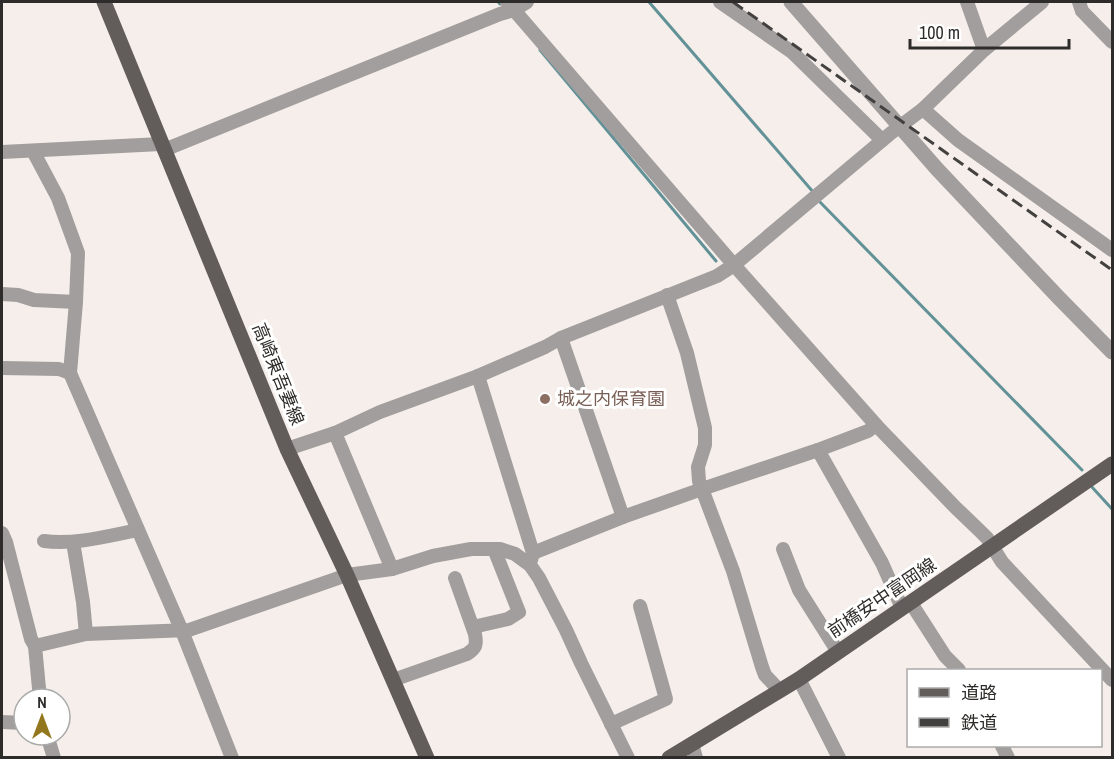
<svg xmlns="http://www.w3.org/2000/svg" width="1114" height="759" font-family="'Archivo Narrow','Noto Sans JP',sans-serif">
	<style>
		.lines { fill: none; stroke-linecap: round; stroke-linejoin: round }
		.stream { stroke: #629297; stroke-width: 3 }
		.minor { stroke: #a29e9d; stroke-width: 14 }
		.tertiary { stroke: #a29e9d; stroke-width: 15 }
		.primary { stroke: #625c5a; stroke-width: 15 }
		.rail { stroke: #43413f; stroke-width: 3; stroke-dasharray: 12 6; stroke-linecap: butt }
		.education-dot { fill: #8d6e63; stroke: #fff; stroke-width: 2 }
		.labels { text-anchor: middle; stroke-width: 6; stroke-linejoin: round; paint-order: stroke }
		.street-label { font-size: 18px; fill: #2e2c2a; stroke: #fff }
		.education-label { font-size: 18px; fill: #785e54; stroke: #fff; text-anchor: start }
	</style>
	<rect width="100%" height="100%" fill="#f5eeea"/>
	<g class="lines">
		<g class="stream">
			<polyline points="498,2 500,4"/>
			<polyline points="649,2 814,193"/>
			<polyline points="540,50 716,261"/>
			<polyline points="819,201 1082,470"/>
			<polyline points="1091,486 1112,509"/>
		</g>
		<g class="minor">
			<polyline points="507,2 734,265 876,425 956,508 980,531 987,538 1002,562 1112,680"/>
			<polyline points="720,2 792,52 882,140"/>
			<polyline points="967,2 984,50"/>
			<polyline points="1079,2 1082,11 1112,42"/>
			<polyline points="923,109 958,140 1112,250"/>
			<polyline points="164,150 500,14 514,10 527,2"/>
			<polyline points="2,152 161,144"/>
			<polyline points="2,294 18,295 34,300 76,302"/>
			<polyline points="667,295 687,353 705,428 705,445 698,467 699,481 733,571 762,667 765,675 780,691"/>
			<polyline points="561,338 623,517"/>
			<polyline points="2,368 59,369 70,373 76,302 78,253 58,198 33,151"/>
			<polyline points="70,373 182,631 232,758"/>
			<polyline points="478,376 533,553 531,560"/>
			<polyline points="335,433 392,569"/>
			<polyline points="287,449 335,433 380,412 478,376 545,347 561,338 717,276 734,265 891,133 923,109 984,50 1042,2"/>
			<polyline points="818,450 882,563 902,608"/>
			<polyline points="2,533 6,542 31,639 35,646"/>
			<path d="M44,541c31,4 64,-5 94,-11"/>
			<polyline points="73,542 83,602 86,634"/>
			<polyline points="783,549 799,590 838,652"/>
			<polyline points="533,553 623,517 702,489 818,450 868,431 876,425"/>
			<polyline points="911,603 945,656 959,670"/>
			<polyline points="473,627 508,619 519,612 494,549"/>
			<polyline points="799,679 839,758"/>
			<path d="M393,680l74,-26c9,-6 10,-9 8,-20l-20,-56"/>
			<polyline points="40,699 35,646 86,634 189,630 347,575 392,569 433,556 471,549 500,549 515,554 530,565 539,578 566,630 581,663 628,758"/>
			<polyline points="2,722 24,723"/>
			<polyline points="611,724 666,699 640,606"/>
			<polyline points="47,735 54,758"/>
			<polyline points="692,744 696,758"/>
			<polyline points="1002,746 1008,758"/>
		</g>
		<polyline class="tertiary" points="791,2 937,169 1059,298 1112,352"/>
		<g class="primary">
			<polyline points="104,2 287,449 347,575 427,758"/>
			<polyline points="669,758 799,679 1112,464"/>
		</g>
		<polyline class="rail" points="733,2 1112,270"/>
	</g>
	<circle class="education-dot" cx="545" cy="399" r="6"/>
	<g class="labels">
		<g class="street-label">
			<text transform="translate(278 374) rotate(68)" y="6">高崎東吾妻線</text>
			<text transform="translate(882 598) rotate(-34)" y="6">前橋安中富岡線</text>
		</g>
		<g class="education-label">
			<text x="557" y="405">城之内保育園</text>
		</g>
	</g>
	<rect width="1114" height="759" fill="none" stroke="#2e2c2a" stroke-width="6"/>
	<rect x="907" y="669" width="195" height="78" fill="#ffffff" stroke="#ababaa" stroke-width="1.5"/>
	<rect x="919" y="688" width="30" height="9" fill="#625c5a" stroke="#ababaa" stroke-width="1.5"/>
	<text x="961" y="699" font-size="18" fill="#2e2c2a">道路</text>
	<rect x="919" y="718" width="30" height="9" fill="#43413f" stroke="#ababaa" stroke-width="1.5"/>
	<text x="961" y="729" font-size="18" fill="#2e2c2a">鉄道</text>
	<g transform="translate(42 717)"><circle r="28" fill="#ffffff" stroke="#ababaa" stroke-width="1.5"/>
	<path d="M0-4.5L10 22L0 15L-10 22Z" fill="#93771e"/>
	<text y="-9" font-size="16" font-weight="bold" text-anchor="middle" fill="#2e2c2a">N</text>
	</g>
	<path d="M910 39v9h159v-9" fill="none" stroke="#2e2c2a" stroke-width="3"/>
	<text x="919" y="39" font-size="18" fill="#2e2c2a" stroke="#ffffff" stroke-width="4.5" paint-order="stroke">100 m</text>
</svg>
